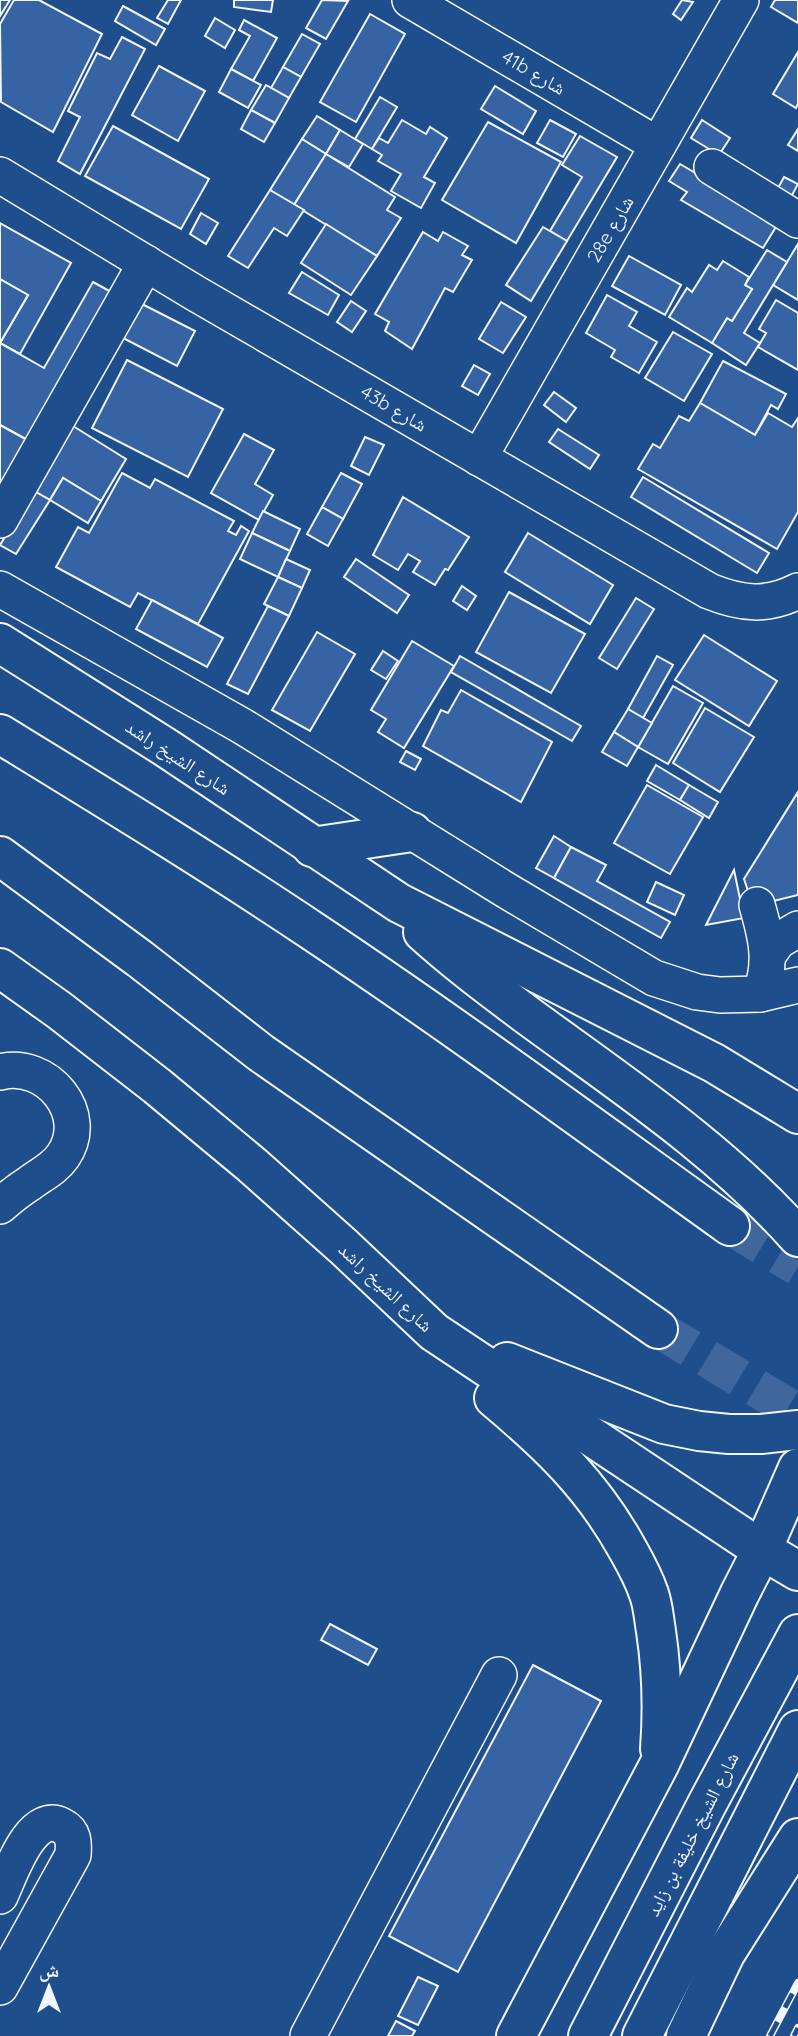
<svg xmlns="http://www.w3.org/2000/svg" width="798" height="2036" font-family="Quicksand,'Noto Naskh Arabic',sans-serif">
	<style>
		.building { fill: #3563a3; stroke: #f2f6ff; stroke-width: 2 }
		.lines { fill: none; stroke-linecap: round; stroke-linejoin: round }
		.highway-tunnel { stroke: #3f679d; stroke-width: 38; stroke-dasharray: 38 19; stroke-linecap: butt }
		.minor-casing { stroke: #f2f6ff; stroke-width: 38 }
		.major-casing { stroke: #f2f6ff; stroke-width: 42 }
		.highway-casing { stroke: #f2f6ff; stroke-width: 42 }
		.minor { stroke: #1f4e8c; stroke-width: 35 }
		.major { stroke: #1f4e8c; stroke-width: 38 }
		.highway { stroke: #1f4e8c; stroke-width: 38 }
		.rail-casing { stroke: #f2f6ff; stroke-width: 8 }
		.rail { stroke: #1f4e8c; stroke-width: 5; stroke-dasharray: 16; stroke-linecap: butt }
		.labels { text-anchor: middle; stroke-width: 5; stroke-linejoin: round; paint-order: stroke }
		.street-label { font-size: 19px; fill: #f2f6ff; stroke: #1f4e8c }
	</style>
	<rect width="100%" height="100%" fill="#1f4e8c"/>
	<g class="building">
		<polygon points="0,0 10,0 0,16"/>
		<polygon points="14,0 39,0 102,34 53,132 1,102 0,24"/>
		<polygon points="168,0 181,0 168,24 157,18"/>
		<polygon points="234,0 273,0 271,12 234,7"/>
		<polygon points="322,0 348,1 326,39 306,28"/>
		<polygon points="682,0 693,2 681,20 673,14"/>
		<polygon points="775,0 798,0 798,23 771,7"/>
		<polygon points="123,6 165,29 156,45 115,21"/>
		<polygon points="370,14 405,34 356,122 320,102"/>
		<polygon points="215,18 235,30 225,48 205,36"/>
		<polygon points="244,20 277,38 253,81 231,69 250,36 239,30"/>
		<polygon points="302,34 320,44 301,77 283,67"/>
		<polygon points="122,37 145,49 80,174 58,161 80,117 68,111 97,53 110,59"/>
		<polygon points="798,52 798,104 796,108 773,94"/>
		<polygon points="159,66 205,91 178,141 132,115"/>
		<polygon points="283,67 301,77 289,98 271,88"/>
		<polygon points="231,69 261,85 248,108 219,92"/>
		<polygon points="266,85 289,98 275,123 251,110"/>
		<polygon points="495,86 536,111 523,134 481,109"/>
		<polygon points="380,97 397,107 372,149 355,139"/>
		<polygon points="251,110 275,123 264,142 241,129"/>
		<polygon points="317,116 340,130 326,154 302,139"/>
		<polygon points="402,120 426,134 430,127 447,138 424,177 435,183 421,208 391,191 401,174 378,161 382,155 372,149 379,138 388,143"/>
		<polygon points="550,120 576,134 563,157 537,143"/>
		<polygon points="702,120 730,138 719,155 691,138"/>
		<polygon points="488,122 561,162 516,243 442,200"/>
		<polygon points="113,126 209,179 181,229 85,176"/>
		<polygon points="798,129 798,151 788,145"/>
		<polygon points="340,130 363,144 349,167 326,154"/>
		<polygon points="580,136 617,157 567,241 550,231 582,177 562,165"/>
		<polygon points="302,139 326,154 294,205 270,190"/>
		<polygon points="326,154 395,197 387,210 401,218 377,256 294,205"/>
		<polygon points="680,164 779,222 763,248 681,200 687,192 669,181"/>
		<polygon points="784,177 798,184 791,197 777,190"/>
		<polygon points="270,190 304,210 287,236 274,228 248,268 228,256"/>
		<polygon points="201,213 218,223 206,244 190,234"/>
		<polygon points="0,223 71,263 20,354 0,343 28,295 0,279"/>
		<polygon points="326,224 377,256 351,295 301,263"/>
		<polygon points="543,227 567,241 531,301 506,285"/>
		<polygon points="423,232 438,241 443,232 468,246 462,255 472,260 453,292 445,288 412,349 385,331 389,322 375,314"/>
		<polygon points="798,244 798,300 773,285"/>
		<polygon points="767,250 787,262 744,333 760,343 746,365 712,343 727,318 732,321 752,289 745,285"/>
		<polygon points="629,256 681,285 665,315 612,286"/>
		<polygon points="723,261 749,277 745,285 752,289 732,321 727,318 712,343 669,317 687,288 692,292 709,265 717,270"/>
		<polygon points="302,272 339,295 328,315 289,293"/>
		<polygon points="0,279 28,295 0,343"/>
		<polygon points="93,282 113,293 29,441 0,425 0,343 44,368"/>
		<polygon points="607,295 637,312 629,326 657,342 639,373 611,357 615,350 586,333"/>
		<polygon points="776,300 798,313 798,370 758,347 766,333 759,329"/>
		<polygon points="351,301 366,311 352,332 337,322"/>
		<polygon points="501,302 526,317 503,353 479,339"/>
		<polygon points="140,303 195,331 177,366 123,338"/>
		<polygon points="673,332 712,354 684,401 645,378"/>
		<polygon points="127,360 223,409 188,477 92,428"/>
		<polygon points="723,361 786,394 778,409 771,405 755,435 700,403"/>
		<polygon points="474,365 490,374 478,395 462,386"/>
		<polygon points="554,392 576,408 566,422 544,405"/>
		<polygon points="700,403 755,435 768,413 792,427 798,418 798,512 777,549 638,469 653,444 660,448 679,416 689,421"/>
		<polygon points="0,425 29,441 0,491"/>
		<polygon points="73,426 126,459 101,501 63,478 50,500 34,491"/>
		<polygon points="558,429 599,455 590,469 549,442"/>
		<polygon points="244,434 274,450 255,484 273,495 259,520 211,493"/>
		<polygon points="365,437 384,445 369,475 351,466"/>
		<polygon points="122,473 150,488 155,479 234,521 228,531 236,535 241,526 249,531 198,624 138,593 130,607 56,567 78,527 89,533"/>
		<polygon points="341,473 362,484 343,519 322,507"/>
		<polygon points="643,477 769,553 757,573 631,497"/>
		<polygon points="63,478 101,501 88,523 50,500"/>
		<polygon points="34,491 50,500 16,554 0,545"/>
		<polygon points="403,497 469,537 448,570 445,569 435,585 413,572 420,561 408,554 398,570 373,555"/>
		<polygon points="322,507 343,519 328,546 307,534"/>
		<polygon points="263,511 300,529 290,551 252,533"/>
		<polygon points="252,533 290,551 278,577 240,559"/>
		<polygon points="528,533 613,585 590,624 505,572"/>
		<polygon points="286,559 310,570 302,588 278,577"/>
		<polygon points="356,559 409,595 397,613 344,577"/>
		<polygon points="278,577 302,588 289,616 264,604"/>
		<polygon points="462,586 476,596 467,610 453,601"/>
		<polygon points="509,592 585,634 551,693 476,652"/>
		<polygon points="636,598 654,609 617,669 599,658"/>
		<polygon points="152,600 223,638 207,667 136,629"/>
		<polygon points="268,606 289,616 248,694 227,684"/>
		<polygon points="317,632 355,654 310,731 272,710"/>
		<polygon points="704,635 777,681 749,726 675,680"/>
		<polygon points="412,641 454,666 404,748 378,732 386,719 371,710"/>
		<polygon points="383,651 398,661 386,679 371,670"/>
		<polygon points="460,656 581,726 572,741 451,672"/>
		<polygon points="657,656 673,665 643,718 628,709"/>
		<polygon points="673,686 703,703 668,764 638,747"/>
		<polygon points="461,690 552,742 521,802 423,746 441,710 448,713"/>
		<polygon points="705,708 754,737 720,792 673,763"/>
		<polygon points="628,709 652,723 638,747 614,732"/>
		<polygon points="614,732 638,747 627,766 602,752"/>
		<polygon points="406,751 421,759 415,770 400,762"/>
		<polygon points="656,765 689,785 680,800 647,781"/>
		<polygon points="647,785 703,817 670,874 614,843"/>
		<polygon points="689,785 718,802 709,818 680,800"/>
		<polygon points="798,792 798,895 753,906 744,879"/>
		<polygon points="554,836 571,847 554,878 536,868"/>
		<polygon points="571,847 606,865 597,881 670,922 661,938 554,878"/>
		<polygon points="734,870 744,918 706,925"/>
		<polygon points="656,882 684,895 675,915 647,902"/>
		<polygon points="330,1624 377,1649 368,1665 321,1640"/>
		<polygon points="533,1665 601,1701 458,1972 389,1936"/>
		<polygon points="418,1977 438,1986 418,2025 398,2016"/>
		<polygon points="396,2021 415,2031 412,2036 388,2036"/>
	</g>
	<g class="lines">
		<g class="highway-tunnel">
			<polyline points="730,1226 798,1267"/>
			<polyline points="658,1329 798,1413"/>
		</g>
		<g class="minor-casing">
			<g id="minor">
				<polyline points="410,0 658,145"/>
				<polyline points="712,167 798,220"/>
				<path d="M0,175l195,118 514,298c32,13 58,16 89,0"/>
				<polyline points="479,458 741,0"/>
				<polyline points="0,520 146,263"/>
				<polyline points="0,589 242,726 504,889 654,978 697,992 720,995 760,994 798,985"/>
				<path d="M757,905c9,31 16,58 3,89"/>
				<polyline points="768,955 778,941 798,929"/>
				<path d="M0,1072c47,-12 92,42 63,84 -9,13 -21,18 -33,27 -11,7 -21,15 -30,23"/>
				<path d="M0,1896c10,-21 31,-87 62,-70 12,6 12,17 11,29l-73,132"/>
				<polyline points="308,2036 499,1675"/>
			</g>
		</g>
		<g class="major-casing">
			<g id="major">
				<polyline points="0,643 165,747 399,903 714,1063 798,1114"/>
				<polyline points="312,847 412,832"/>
				<path d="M423,932c33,30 68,56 104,83 94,69 193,134 271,222"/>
				<polyline points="0,968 59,1010 157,1086 252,1165 344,1247 434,1332 762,1550 798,1571"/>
				<polyline points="507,1362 664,1424 699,1431 729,1434 761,1434 798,1430"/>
				<path d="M494,1398c55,46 99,88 134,152 8,14 16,29 21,44 4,11 5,25 7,37 6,40 7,78 4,118"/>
				<polyline points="516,2036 659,1765 740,1593 762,1550 798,1468"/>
				<polyline points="588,2036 707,1804 798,1634"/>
				<polyline points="642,2036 798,1730"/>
				<polyline points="686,2036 725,1954 798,1838"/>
			</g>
		</g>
		<g class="highway-casing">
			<g id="highway">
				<path d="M0,734c106,65 211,129 314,198 141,94 278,195 416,294"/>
				<polyline points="0,856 140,959 261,1053 658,1329"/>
			</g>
		</g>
		<use href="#minor" class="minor"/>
		<use href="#major" class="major"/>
		<use href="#highway" class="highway"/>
		<g class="rail-casing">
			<g id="rail">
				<polyline points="770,2036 798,1983"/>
				<polyline points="794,2036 798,2028"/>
			</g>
		</g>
		<use href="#rail" class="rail"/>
	</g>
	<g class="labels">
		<g class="street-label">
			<text transform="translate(534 72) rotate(30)" y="7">41b شارع</text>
			<text transform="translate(610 229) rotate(-60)" y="7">28e شارع</text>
			<text transform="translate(394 408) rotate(30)" y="7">43b شارع</text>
			<text transform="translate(178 757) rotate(33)" y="7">شارع الشيخ راشد</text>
			<text transform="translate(386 1287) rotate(43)" y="7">شارع الشيخ راشد</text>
			<text transform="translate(692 1834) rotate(-63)" y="7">شارع الشيخ خليفة بن زايد</text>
		</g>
	</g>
	<g transform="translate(49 1987)" stroke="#1f4e8c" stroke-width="5" paint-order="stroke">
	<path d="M0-5L12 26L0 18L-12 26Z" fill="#f2f6ff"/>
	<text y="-10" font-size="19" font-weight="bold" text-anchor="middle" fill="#f2f6ff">ش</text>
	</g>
</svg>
